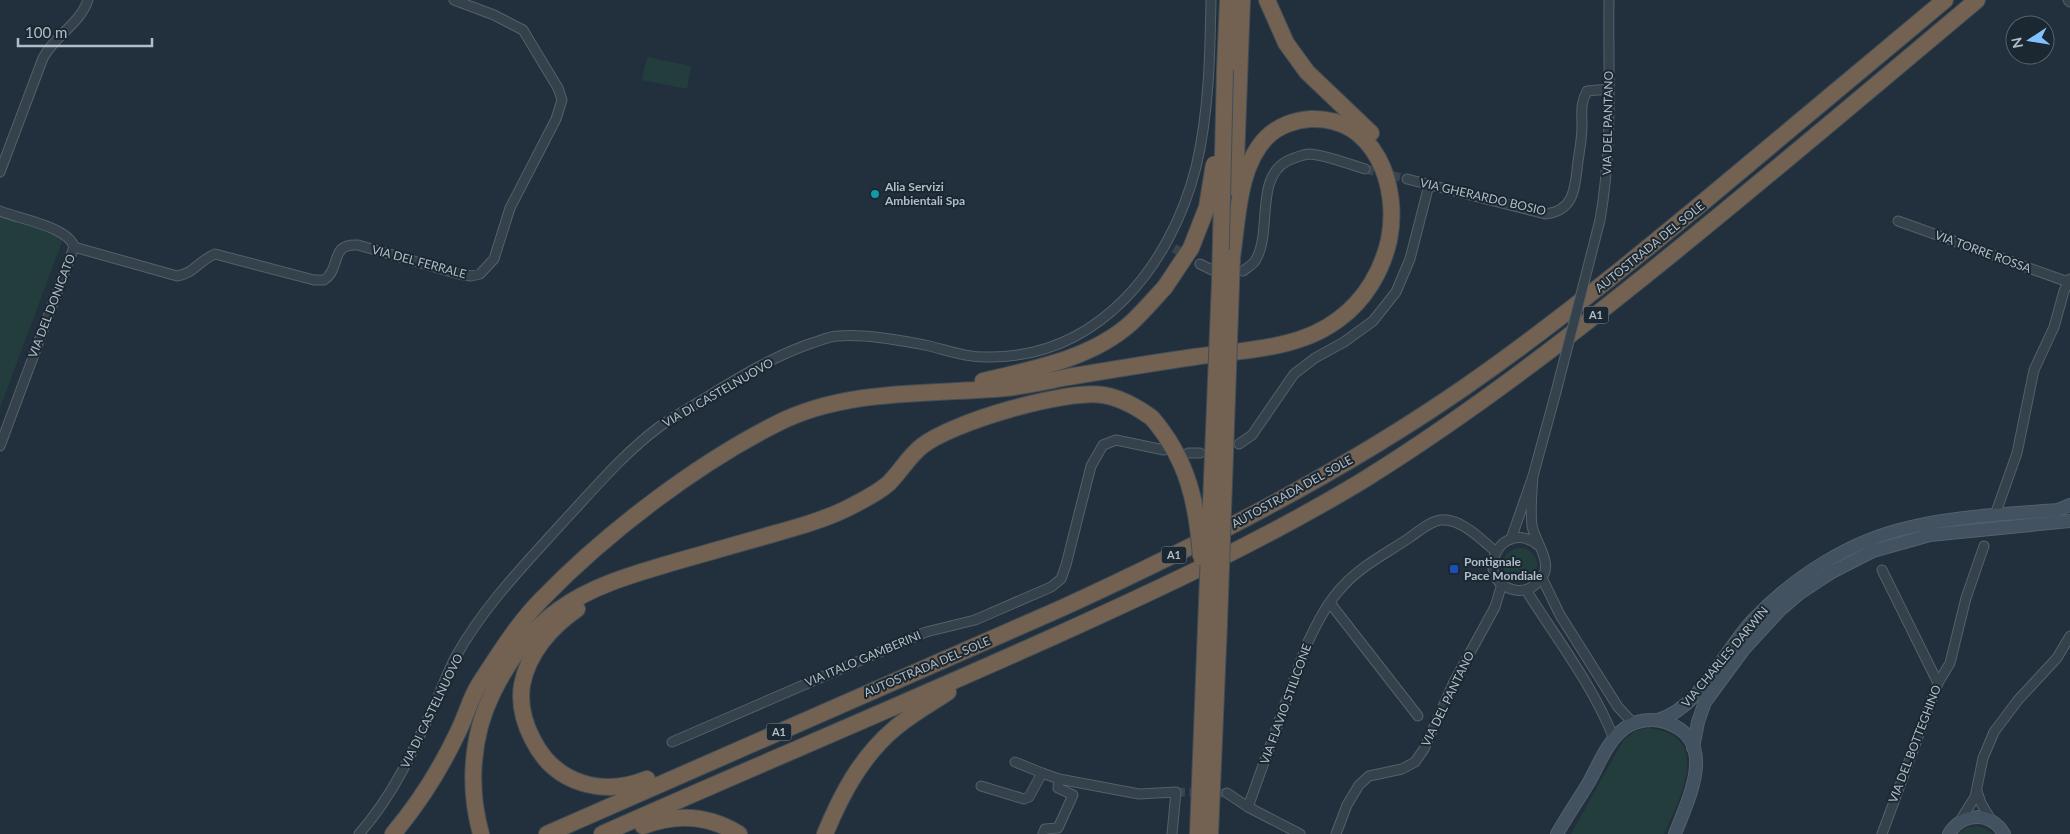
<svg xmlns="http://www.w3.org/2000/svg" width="2070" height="834" font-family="Lato,sans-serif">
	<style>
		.green { fill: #233d3d }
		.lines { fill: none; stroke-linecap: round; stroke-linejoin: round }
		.street-tunnel { stroke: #374551; stroke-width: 9; stroke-dasharray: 9 4.5; stroke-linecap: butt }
		.street-casing { stroke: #54606a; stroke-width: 11 }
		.secondary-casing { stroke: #54606a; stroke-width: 14 }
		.highway-casing { stroke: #414d57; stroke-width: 18 }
		.street { stroke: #35424c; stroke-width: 9 }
		.secondary { stroke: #435260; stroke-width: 12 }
		.highway { stroke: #736252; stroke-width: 16 }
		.street-bridge-casing { stroke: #54606a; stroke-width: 11; stroke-linecap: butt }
		.highway-bridge-casing { stroke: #414d57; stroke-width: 18; stroke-linecap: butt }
		.street-bridge { stroke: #35424c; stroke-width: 9 }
		.highway-bridge { stroke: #736252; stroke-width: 16 }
		.culture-dot { fill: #0f9aa8; stroke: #1b2731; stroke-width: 2 }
		.transit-dot { fill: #1a4fb4; stroke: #1b2731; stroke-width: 2 }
		.labels { text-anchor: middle; stroke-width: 4; stroke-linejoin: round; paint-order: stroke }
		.shield { fill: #1b2731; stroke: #84909b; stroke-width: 1 }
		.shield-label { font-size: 11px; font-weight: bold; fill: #b1bdc8 }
		.street-label { font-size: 12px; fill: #b1bdc8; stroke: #1b2731 }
		.poi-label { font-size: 12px; font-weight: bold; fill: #b1bdc8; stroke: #1b2731; text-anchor: start }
	</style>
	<rect width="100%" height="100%" fill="#21303c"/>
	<g class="green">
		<polygon points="647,57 691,66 687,89 642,80"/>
		<polygon points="0,213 63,239 0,408"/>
		<circle cx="1520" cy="565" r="17"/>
		<path d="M1648,728c66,7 32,70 16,106h-93l52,-93 12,-10z"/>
		<polygon points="1976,826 1985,828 1993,834 1959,834 1966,828"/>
	</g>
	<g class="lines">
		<g class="street-tunnel">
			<polyline points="1365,169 1407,179"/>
			<polyline points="1174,248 1200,264"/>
			<polyline points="1176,792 1227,793"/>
		</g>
		<g class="street-casing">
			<g id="street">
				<polyline points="2068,0 2070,2"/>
				<path d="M0,172l43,-114c12,-23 37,-34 45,-58"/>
				<path d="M1407,179l138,35c31,-3 30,-29 33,-53 2,-12 4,-24 4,-35 0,-14 -2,-22 5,-35l22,-2"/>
				<path d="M0,211c19,8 69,16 74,36l-74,199"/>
				<path d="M1600,220c13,-74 8,-145 9,-220"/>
				<polyline points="1898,221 2068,282"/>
				<path d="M74,247l103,29c16,-2 23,-16 38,-22l99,26h10c18,-12 5,-37 34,-35l101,29 12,2 9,-2 14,-15 16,-51 46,-89 6,-19 -4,-12 -35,-58 -29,-15 -40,-15"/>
				<polyline points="1200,264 1212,270"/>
				<path d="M1243,271c4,-3 9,-6 12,-10 18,-28 -1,-82 32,-100 7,-3 14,-6 22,-7 14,0 42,11 56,15"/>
				<polyline points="1239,444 1252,435 1294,374 1315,358 1344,342 1373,321 1396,292 1410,259 1429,185"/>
				<polyline points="1188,453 1200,453"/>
				<path d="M1533,476c-1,16 -3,34 -1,50 4,19 26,41 4,58 -7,6 -16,8 -25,5 -38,-12 -10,-72 27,-44"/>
				<polyline points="1995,515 2017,453 2034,370 2054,327 2064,291 2070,279"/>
				<polyline points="1511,539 1533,476 1556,392"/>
				<polyline points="1882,570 1938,683"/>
				<polyline points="1542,578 1560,615 1618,707 1633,723"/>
				<path d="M1526,590c30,48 67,95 88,149"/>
				<polyline points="1330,603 1418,716"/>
				<polyline points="672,742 926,632 975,620 1051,587 1061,579 1066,565 1091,466 1103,445 1116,440 1164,450"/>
				<polyline points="1015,762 1042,773"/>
				<polyline points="981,786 1024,799 1029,797 1042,773 1059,779 1139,794 1176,792 1172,834"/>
				<polyline points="1977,791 1981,803 1991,820"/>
				<polyline points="1227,793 1248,807 1300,834"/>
				<path d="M1248,807l58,-161c10,-21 21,-44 38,-61 17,-19 43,-32 65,-47 9,-6 21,-17 32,-18 20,-2 41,20 55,32"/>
				<polyline points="1960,821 1975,797 1983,758 1994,732 2018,700 2057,658 2070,636"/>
				<path d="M359,834c33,-37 54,-82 74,-127 8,-16 14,-33 22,-49 28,-51 70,-94 109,-137 30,-32 59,-67 95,-94 12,-9 27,-17 40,-25 36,-22 72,-45 113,-59 8,-2 17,-7 26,-7 28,-2 59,4 87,9 22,5 42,13 65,12 109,0 181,-91 206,-190 13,-54 14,-112 15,-167"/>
				<polyline points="1043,834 1045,829 1058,828 1073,795 1058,788 1059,779"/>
				<polyline points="1336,834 1347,805 1359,785 1369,776 1402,769 1415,762 1424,749 1454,682 1495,607 1502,584"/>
				<polyline points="1882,834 1938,683 1950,663 1966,598 1984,546"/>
			</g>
		</g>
		<g class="secondary-casing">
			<g id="secondary">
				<path d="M1658,720c43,-13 65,-68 95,-100 42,-44 98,-80 158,-93 48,-11 98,-13 147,-17l12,-5"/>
				<polyline points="1693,748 1698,722 1705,702 1744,649 1780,610 1800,593 1832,572 1873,551 1930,535 2070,521"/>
				<path d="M1557,834c10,-18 22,-35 32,-52 10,-18 19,-42 36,-54 11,-8 27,-10 40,-6 55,18 23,77 10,112"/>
				<path d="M1949,834c13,-22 42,-23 55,0"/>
			</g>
		</g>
		<g class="highway-casing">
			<g id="highway">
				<polyline points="1267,0 1286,43 1307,72 1371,133"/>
				<polyline points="1225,70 1228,0"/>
				<polyline points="1235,188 1242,0"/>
				<path d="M983,381c50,-12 108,-22 148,-58 12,-11 23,-24 34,-36"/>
				<path d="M577,609c-26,18 -49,44 -55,76 -3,19 2,38 11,55 22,44 70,57 114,39"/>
				<path d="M643,826c34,-13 65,-11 96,8"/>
				<path d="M393,834c26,-31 47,-64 64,-100 9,-17 13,-36 23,-51 19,-29 38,-60 62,-84 64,-66 154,-135 236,-176 70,-35 151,-28 227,-35 21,-2 42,-7 63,-11 42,-7 84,-14 126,-20 48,-7 105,-7 145,-38 26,-19 43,-48 50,-79 11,-54 -14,-124 -79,-121 -15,1 -32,7 -43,18 -29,29 -29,81 -35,120"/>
				<path d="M481,834c-13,-46 -10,-98 12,-142 15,-31 38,-63 67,-83 35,-25 78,-36 118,-48 32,-9 64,-18 95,-27 25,-7 50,-14 73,-25 14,-7 32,-16 43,-26 12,-12 20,-27 33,-37 30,-24 144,-57 181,-51 19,3 34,12 49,23"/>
				<path d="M547,834l515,-226c139,-64 277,-134 403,-221 99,-69 192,-146 285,-224 65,-54 130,-108 195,-163"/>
				<path d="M602,834c151,-67 304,-131 455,-199 104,-47 207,-95 305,-154 111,-69 214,-149 315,-231 101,-82 200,-166 300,-250"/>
				<path d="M825,834c16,-39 36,-77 69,-105 16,-14 36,-25 54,-37"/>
				<polyline points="1198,834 1206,627"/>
				<polyline points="1210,834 1219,623"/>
			</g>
		</g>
		<use href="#street" class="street"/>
		<use href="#secondary" class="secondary"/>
		<use href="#highway" class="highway"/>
		<g class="street-bridge-casing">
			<polyline id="street-bridge" points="1556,392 1600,220"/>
		</g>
		<g class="highway-bridge-casing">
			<g id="highway-bridge">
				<polyline points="1165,287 1191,248 1207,207 1214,164"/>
				<path d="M1152,418c36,42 45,85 49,139"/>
				<polyline points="1219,623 1232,257"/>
				<polyline points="1206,627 1220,282 1225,70"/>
			</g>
		</g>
		<use href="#street-bridge" class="street-bridge"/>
		<use href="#highway-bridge" class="highway-bridge"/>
	</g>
	<circle class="culture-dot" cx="875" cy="194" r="5"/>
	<rect class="transit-dot" x="1449" y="564" width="10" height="10" rx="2.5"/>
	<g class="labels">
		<g class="shield">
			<rect x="1583.5" y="306.5" width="25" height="17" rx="4"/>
			<rect x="1161.5" y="546.5" width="25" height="17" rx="4"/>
			<rect x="766.5" y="723.5" width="25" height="17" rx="4"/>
		</g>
		<g class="shield-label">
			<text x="1596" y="319">A1</text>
			<text x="1174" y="559">A1</text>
			<text x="779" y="736">A1</text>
		</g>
		<g class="street-label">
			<text transform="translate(1608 123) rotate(-89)" y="4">VIA DEL PANTANO</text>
			<text transform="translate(1483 197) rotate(13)" y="4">VIA GHERARDO BOSIO</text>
			<text transform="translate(1650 247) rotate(-39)" y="4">AUTOSTRADA DEL SOLE</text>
			<text transform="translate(1983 252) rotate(20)" y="4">VIA TORRE ROSSA</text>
			<text transform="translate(419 262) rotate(15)" y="4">VIA DEL FERRALE</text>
			<text transform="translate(52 306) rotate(-69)" y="4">VIA DEL DONICATO</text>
			<text transform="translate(718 393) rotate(-30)" y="4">VIA DI CASTELNUOVO</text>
			<text transform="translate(1292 492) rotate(-29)" y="4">AUTOSTRADA DEL SOLE</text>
			<text transform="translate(1725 657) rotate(-50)" y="4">VIA CHARLES DARWIN</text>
			<text transform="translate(863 659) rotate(-23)" y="4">VIA ITALO GAMBERINI</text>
			<text transform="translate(927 667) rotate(-23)" y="4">AUTOSTRADA DEL SOLE</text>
			<text transform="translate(1448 699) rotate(-64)" y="4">VIA DEL PANTANO</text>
			<text transform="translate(1286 704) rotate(-70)" y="4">VIA FLAVIO STILICONE</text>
			<text transform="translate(432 711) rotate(-64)" y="4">VIA DI CASTELNUOVO</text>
			<text transform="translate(1915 744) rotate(-69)" y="4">VIA DEL BOTTEGHINO</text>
		</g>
		<g class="poi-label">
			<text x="885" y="191">Alia Servizi<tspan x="885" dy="14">Ambientali Spa</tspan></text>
			<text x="1464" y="566">Pontignale<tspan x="1464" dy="14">Pace Mondiale</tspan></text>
		</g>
	</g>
	<g transform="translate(2030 40) rotate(258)"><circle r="24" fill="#1b2731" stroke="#57636d"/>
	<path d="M0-4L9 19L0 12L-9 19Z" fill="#81c1fd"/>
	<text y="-8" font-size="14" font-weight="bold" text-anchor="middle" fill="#b1bdc8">N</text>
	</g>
	<path d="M18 38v8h134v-8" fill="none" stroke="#b1bdc8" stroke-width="2.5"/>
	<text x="25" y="38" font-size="15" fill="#b1bdc8" stroke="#1b2731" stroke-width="4" paint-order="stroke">100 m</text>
</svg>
